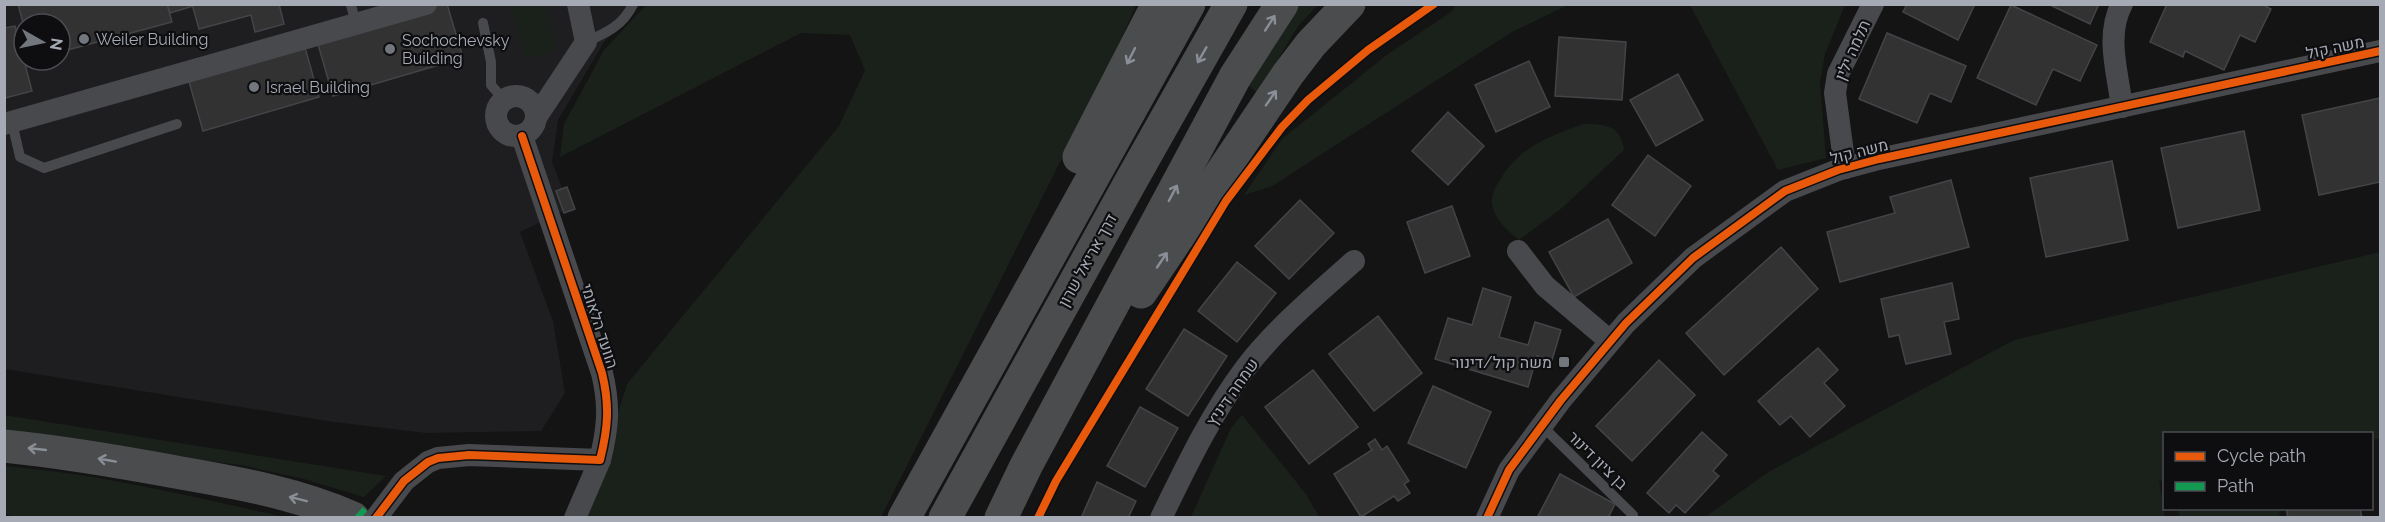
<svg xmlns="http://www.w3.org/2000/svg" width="2385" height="522" font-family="Raleway,Heebo,sans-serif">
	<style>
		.built { fill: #1e1e20; fill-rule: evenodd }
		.green { fill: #1a211b }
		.building { fill: #323233; stroke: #434448; stroke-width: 1.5 }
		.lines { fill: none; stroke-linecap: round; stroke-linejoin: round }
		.service { stroke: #48494d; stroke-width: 10 }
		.minor { stroke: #48494d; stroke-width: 22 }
		.trunk { stroke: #4a4c4e; stroke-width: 33 }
		.motorway { stroke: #4b4c4e; stroke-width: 33 }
		.quiet { stroke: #139951; stroke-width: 6; stroke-dasharray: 12 6; stroke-linecap: butt }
		.cycleway-casing { stroke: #0e0e10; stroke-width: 11 }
		.cycleway { stroke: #e8590c; stroke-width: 8 }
		.oneway { stroke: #8a8e96 }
		.poi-dot { fill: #72767d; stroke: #0e0e10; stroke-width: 2 }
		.labels { text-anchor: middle; stroke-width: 4.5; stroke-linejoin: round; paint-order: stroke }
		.poi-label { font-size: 16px; fill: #a5aab5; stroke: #0e0e10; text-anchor: start }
		.street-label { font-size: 16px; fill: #a5aab5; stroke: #0e0e10 }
	</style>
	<rect width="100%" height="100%" fill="#141414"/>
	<path class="built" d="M4,5h637l-37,37 -46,78 -6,42 18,46 -50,24 33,89 12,72 -24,38 -115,2 -92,-11 -329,-53zM24,24h36v36h-36z"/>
	<g class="green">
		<polygon points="510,5 545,5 558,49 526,58"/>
		<polygon points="646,5 1136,5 1120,43 881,517 586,517 627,384 839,126 865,70 850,35 801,33 560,157 564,124 604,50"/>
		<polygon points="1296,5 1318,5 1298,26 1258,93 1246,84"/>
		<polygon points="1456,5 1568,5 1512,32 1272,186 1244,195 1282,139 1388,54 1451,12"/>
		<polygon points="1690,5 1845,5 1825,54 1820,83 1826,158 1778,170"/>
		<path d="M1584,124c21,0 37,1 40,26l-62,58 -43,32c-11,-9 -25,-21 -27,-36 -1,-10 4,-18 9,-26 19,-31 50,-43 83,-54z"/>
		<polygon points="2380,252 2380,439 2372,440 2372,434 2164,434 2164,480 2159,481 2165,517 1705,517 1770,471 2014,340"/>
		<polygon points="4,415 386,476 364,497 304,479 241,465 5,437"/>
		<polygon points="1242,415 1306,494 1319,517 1191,517 1231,428"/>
		<path d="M5,466c94,8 186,30 278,51h-268l-10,-3z"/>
		<polygon points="2178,509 2279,509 2280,517 2180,517"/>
	</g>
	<g class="building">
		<polygon points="18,4 167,4 172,22 60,52 60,24 24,24 24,27"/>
		<polygon points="167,4 192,4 193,6 170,13"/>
		<polygon points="192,4 279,4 284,24 255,32 251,15 199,29"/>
		<polygon points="440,4 447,4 463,58 333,96 317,41"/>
		<polygon points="1907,4 1975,4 1958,40 1903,12"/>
		<polygon points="2048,4 2099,4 2090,24"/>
		<polygon points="2167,4 2262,4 2271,9 2255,42 2240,35 2224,70 2185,51 2183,57 2150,42"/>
		<polygon points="2011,5 2097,45 2080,81 2053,69 2036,105 1977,78"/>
		<polygon points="15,26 32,91 5,98 4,28"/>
		<polygon points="1887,33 1966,66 1951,102 1930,93 1917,123 1859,99"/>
		<polygon points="1559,37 1626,42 1622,100 1555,96"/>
		<polygon points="304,44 319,97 203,131 188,78"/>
		<polygon points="1529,61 1550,107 1496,132 1475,85"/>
		<polygon points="1678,74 1703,120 1656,146 1630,100"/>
		<polygon points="2380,98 2380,182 2319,195 2302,115"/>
		<polygon points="1448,112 1484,146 1448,185 1412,151"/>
		<polygon points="2244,131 2260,210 2178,228 2161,148"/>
		<polygon points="1648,155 1691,186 1655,236 1612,205"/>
		<polygon points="2112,161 2128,240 2046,257 2030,178"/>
		<polygon points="1951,180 1969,247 1840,282 1827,232 1895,213 1890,197"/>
		<polygon points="567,187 575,209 564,213 556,191"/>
		<polygon points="1300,200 1334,233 1289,279 1255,246"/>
		<polygon points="1452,206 1470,256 1425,273 1407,222"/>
		<polygon points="1608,219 1632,263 1574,297 1549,252"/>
		<polygon points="1781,247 1818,289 1724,375 1686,333"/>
		<polygon points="1237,262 1276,293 1237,342 1198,311"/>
		<polygon points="1952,283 1959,319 1944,322 1951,354 1906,364 1899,335 1889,337 1881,299"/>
		<polygon points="1483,288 1511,297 1499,337 1528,345 1535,322 1561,330 1552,360 1537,356 1528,387 1435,359 1448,318 1472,325"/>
		<polygon points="1378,316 1422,373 1374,411 1329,354"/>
		<polygon points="1184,329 1227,356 1188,416 1146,389"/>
		<polygon points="1818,348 1838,370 1824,383 1845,406 1810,437 1791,416 1780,425 1758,401"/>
		<polygon points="1659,360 1695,395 1632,461 1596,426"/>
		<polygon points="1313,370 1358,427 1309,464 1265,407"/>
		<polygon points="1433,386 1491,412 1466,468 1408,443"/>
		<polygon points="1140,407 1178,428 1145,487 1107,466"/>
		<polygon points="1702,432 1727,455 1713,471 1719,476 1685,513 1676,505 1669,513 1647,493"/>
		<polygon points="1375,439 1382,450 1387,446 1409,481 1404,484 1410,493 1398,501 1394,496 1361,517 1334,474 1372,450 1368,444"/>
		<polygon points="1560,474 1615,504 1608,518 1537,518"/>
		<polygon points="1097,482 1136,501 1128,518 1081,518"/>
		<polygon points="2286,508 2360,508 2362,518 2288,518"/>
	</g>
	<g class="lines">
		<g class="service">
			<polyline points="351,5 356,24"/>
			<polyline points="483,23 491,62 491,85 504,100"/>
			<path d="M586,42c20,-9 38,-17 47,-38"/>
			<polyline points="12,122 20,157 44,168 177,124"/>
			<polyline points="1542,426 1633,515"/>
		</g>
		<g class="minor">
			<circle cx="516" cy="116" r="20"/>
			<path d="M2122,107c-4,-33 -17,-72 0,-103"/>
			<polyline points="537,116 586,42 578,4"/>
			<polyline points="4,124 426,4"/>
			<polyline points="1845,168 1835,93 1838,74 1873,4"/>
			<polyline points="1518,251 1545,286 1610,341"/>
			<path d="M376,518l28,-37 24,-19 10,-4 31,-3 131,5c8,-32 10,-54 2,-87l-80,-237"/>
			<polyline points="575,518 600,460"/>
			<path d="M1161,518c25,-51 49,-102 83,-148 30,-40 73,-76 110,-109"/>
			<polyline points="1487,518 1509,470 1561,400 1626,323 1693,258 1785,191 1838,170 1879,159 2380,51"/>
		</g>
		<g class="trunk">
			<polyline points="1079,157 1158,4"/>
			<polyline points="1141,292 1288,74 1311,44 1349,4"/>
			<polyline points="904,518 1189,4"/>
			<polyline points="945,518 1131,181 1231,4"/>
			<polyline points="1001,518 1026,466 1235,77 1282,4"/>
		</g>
		<path class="motorway" d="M4,446c60,6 118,16 177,27 58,10 118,21 172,45"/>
		<polyline class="quiet" points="357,518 365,509"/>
		<g class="cycleway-casing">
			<g id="cycleway">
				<path d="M376,518l28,-37 24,-19 10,-4 31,-3 131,5c8,-32 10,-54 2,-87l-80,-237"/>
				<polyline points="1038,518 1056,481 1226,201 1282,127 1308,100 1368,50 1434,4"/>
				<polyline points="1487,518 1509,470 1561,400 1626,323 1693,258 1785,191 1838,170 1879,159 2380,51"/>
			</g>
		</g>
		<use href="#cycleway" class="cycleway"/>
	</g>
	<defs><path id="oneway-shaft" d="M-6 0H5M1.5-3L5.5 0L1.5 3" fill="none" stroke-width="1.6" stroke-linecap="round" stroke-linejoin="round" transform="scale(1.5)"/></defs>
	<g class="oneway">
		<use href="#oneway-shaft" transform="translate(1270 23) rotate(-57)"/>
		<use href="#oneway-shaft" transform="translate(1202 55) rotate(120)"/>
		<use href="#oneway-shaft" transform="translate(1131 56) rotate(117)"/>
		<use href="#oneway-shaft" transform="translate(1271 98) rotate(-55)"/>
		<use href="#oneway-shaft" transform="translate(1173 193) rotate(-62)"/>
		<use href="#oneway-shaft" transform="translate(1162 260) rotate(-56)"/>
		<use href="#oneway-shaft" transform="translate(37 449) rotate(-174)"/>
		<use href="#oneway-shaft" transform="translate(107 460) rotate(-170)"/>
		<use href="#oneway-shaft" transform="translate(298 499) rotate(-166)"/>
	</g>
	<g class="poi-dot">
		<circle cx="84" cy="39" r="6"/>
		<circle cx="390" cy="49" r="6"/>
		<circle cx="254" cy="87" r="6"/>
		<rect x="1558" y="356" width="12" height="12" rx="3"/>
	</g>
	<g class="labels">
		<g class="poi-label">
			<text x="96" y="45">Weiler Building</text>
			<text x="402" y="46">Sochochevsky<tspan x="402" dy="18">Building</tspan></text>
			<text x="266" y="93">Israel Building</text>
			<text x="1552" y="368" text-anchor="end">משה קול/דינור</text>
		</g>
		<g class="street-label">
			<text transform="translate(2335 47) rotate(-12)" y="6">משה קול</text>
			<text transform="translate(1852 50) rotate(-66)" y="6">תלמה ילין</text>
			<text transform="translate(1859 151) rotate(-14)" y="6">משה קול</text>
			<text transform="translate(1087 260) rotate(-61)" y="6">דרך אריאל שרון</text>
			<text transform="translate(600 326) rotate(72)" y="6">הוועד הלאומי</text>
			<text transform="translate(1232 392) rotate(-55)" y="6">שמחה דיניץ</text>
			<text transform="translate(1598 460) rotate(44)" y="6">בן ציון דינור</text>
		</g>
	</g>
	<rect width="2385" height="522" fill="none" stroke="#a5aab5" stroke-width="12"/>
	<rect x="2163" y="432" width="210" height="78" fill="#0e0e10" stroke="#4a4c52" stroke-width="1.5"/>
	<rect x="2175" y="452" width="30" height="9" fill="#e8590c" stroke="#4a4c52" stroke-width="1.5"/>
	<text x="2217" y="462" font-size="18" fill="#a5aab5">Cycle path</text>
	<rect x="2175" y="482" width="30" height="9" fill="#139951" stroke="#4a4c52" stroke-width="1.5"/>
	<text x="2217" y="492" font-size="18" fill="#a5aab5">Path</text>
	<g transform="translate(42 42) rotate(99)"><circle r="28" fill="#0e0e10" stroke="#4a4c52" stroke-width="1.5"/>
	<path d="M0-4.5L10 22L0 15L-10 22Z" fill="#72767d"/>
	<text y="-9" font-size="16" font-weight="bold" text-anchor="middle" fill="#a5aab5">N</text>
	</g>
</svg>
